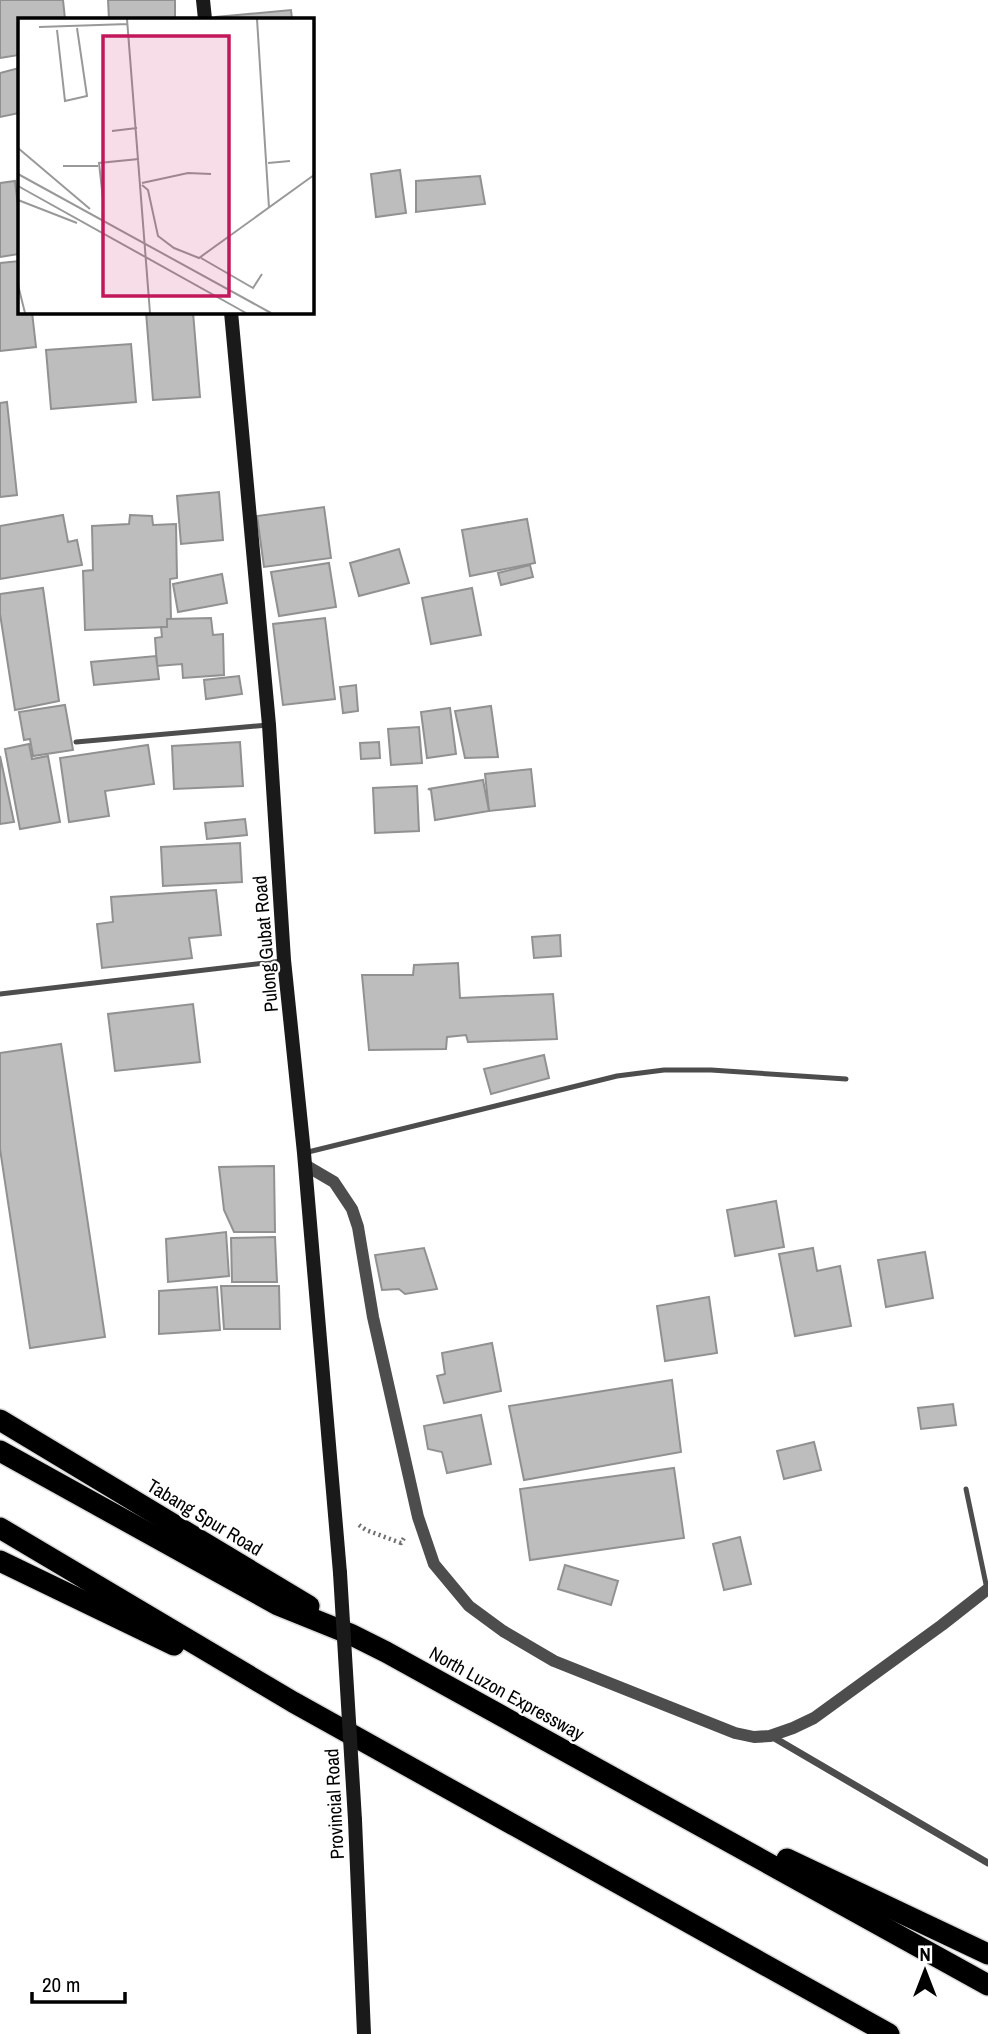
<svg xmlns="http://www.w3.org/2000/svg" width="988" height="2034" font-family="'Archivo Narrow',sans-serif">
	<style>
		.building { fill: #bdbdbd; stroke: #919191; stroke-width: 2 }
		.lines { fill: none; stroke-linecap: round; stroke-linejoin: round }
		.motorway-casing { stroke: #dbdbdb; stroke-width: 24 }
		.path { stroke: #6f6f6f; stroke-width: 4.5; stroke-dasharray: 2 3.5; stroke-linecap: butt }
		.service { stroke: #4d4d4d; stroke-width: 5 }
		.minor { stroke: #4d4d4d; stroke-width: 7 }
		.tertiary { stroke: #4d4d4d; stroke-width: 12 }
		.secondary { stroke: #1a1a1a; stroke-width: 14 }
		.motorway { stroke: #000; stroke-width: 21 }
		.secondary-bridge { stroke: #1a1a1a; stroke-width: 14 }
		.labels { text-anchor: middle; stroke-width: 5; stroke-linejoin: round; paint-order: stroke }
		.street-label { font-size: 19px; fill: #000; stroke: #fff }
		.inset-road { fill: none; stroke: #999; stroke-width: 2 }
		.view { fill: #c2185b; fill-opacity: 0.15; stroke: #c2185b; stroke-width: 3.5 }
		.inset-edge { fill: none; stroke: #000; stroke-width: 3.5 }
	</style>
	<rect width="100%" height="100%" fill="#fff"/>
	<g class="building">
		<polygon points="0,0 63,0 65,19 19,19 19,55 0,58"/>
		<polygon points="108,0 175,0 175,19 109,19"/>
		<polygon points="291,10 292,19 216,19 216,17"/>
		<polygon points="19,68 19,113 0,117 0,73"/>
		<polygon points="400,170 406,213 376,217 371,174"/>
		<polygon points="480,176 485,204 416,212 416,181"/>
		<polygon points="15,181 19,215 19,254 0,257 0,183"/>
		<polygon points="19,261 19,312 32,312 36,347 0,351 0,263"/>
		<polygon points="146,312 193,312 200,397 153,400"/>
		<polygon points="131,344 136,402 51,409 46,350"/>
		<polygon points="7,402 17,495 0,497 0,403"/>
		<polygon points="219,492 223,540 181,544 177,496"/>
		<polygon points="324,507 331,558 264,567 257,516"/>
		<polygon points="63,515 68,542 77,540 82,565 0,579 0,526"/>
		<polygon points="130,515 152,516 153,525 176,524 177,578 170,579 171,619 167,619 167,627 85,630 83,571 93,570 92,526 129,524"/>
		<polygon points="527,519 535,563 470,576 462,530"/>
		<polygon points="399,549 409,583 359,596 350,563"/>
		<polygon points="329,563 336,607 279,616 271,572"/>
		<polygon points="530,565 533,577 501,585 498,573"/>
		<polygon points="222,574 227,603 178,612 173,584"/>
		<polygon points="43,588 59,701 15,710 0,614 0,594"/>
		<polygon points="472,588 481,635 431,644 422,598"/>
		<polygon points="211,618 213,635 223,634 224,675 183,678 182,664 157,666 155,638 162,637 161,627 167,627 167,619"/>
		<polygon points="325,618 335,699 283,705 273,624"/>
		<polygon points="156,656 159,679 94,685 91,662"/>
		<polygon points="239,676 242,694 206,699 204,680"/>
		<polygon points="356,685 358,711 343,713 340,687"/>
		<polygon points="65,705 73,750 33,756 30,739 24,740 19,712"/>
		<polygon points="491,706 498,757 465,758 455,711"/>
		<polygon points="450,708 456,754 427,758 421,712"/>
		<polygon points="419,727 422,763 391,765 388,729"/>
		<polygon points="240,742 243,786 174,789 172,746"/>
		<polygon points="379,742 380,758 361,759 360,743"/>
		<polygon points="29,744 32,759 48,756 60,822 20,829 5,749"/>
		<polygon points="148,745 154,784 105,791 109,816 69,822 60,758"/>
		<polygon points="0,756 14,822 0,824"/>
		<polygon points="531,769 535,806 489,811 485,774"/>
		<polygon points="483,780 489,811 435,820 431,790 428,789"/>
		<polygon points="417,786 419,831 375,833 373,788"/>
		<polygon points="245,819 247,835 207,839 205,823"/>
		<polygon points="240,843 242,882 163,886 161,847"/>
		<polygon points="216,890 221,935 189,938 192,958 102,968 97,924 113,922 111,897"/>
		<polygon points="560,935 561,956 534,958 532,937"/>
		<polygon points="458,963 460,998 553,994 557,1039 468,1042 466,1035 447,1037 446,1049 369,1050 362,975 413,975 414,965"/>
		<polygon points="193,1004 200,1062 115,1071 108,1014"/>
		<polygon points="61,1044 105,1337 30,1348 0,1149 0,1053"/>
		<polygon points="544,1055 549,1078 491,1094 484,1069"/>
		<polygon points="274,1166 275,1232 234,1232 224,1210 219,1167"/>
		<polygon points="776,1201 784,1247 735,1256 727,1210"/>
		<polygon points="226,1232 229,1276 168,1282 166,1239"/>
		<polygon points="275,1237 277,1282 232,1282 231,1238"/>
		<polygon points="424,1248 437,1289 405,1294 399,1289 382,1290 375,1255"/>
		<polygon points="813,1248 817,1271 840,1266 851,1326 795,1336 779,1254"/>
		<polygon points="925,1252 933,1298 886,1307 878,1260"/>
		<polygon points="221,1286 279,1286 280,1329 224,1329"/>
		<polygon points="217,1287 220,1330 159,1334 159,1291"/>
		<polygon points="709,1297 717,1353 665,1361 657,1306"/>
		<polygon points="492,1343 501,1391 444,1403 437,1376 445,1374 442,1353"/>
		<polygon points="672,1380 681,1452 524,1480 509,1406"/>
		<polygon points="953,1404 956,1425 921,1429 918,1408"/>
		<polygon points="481,1415 491,1464 447,1473 442,1452 428,1449 424,1426"/>
		<polygon points="814,1442 821,1470 784,1479 777,1451"/>
		<polygon points="674,1468 684,1538 530,1560 520,1489"/>
		<polygon points="740,1537 751,1584 724,1590 713,1544"/>
		<polygon points="565,1565 618,1581 611,1605 558,1589"/>
	</g>
	<g class="lines">
		<g class="motorway-casing">
			<g id="motorway">
				<polyline points="0,1420 309,1606"/>
				<polyline points="0,1451 278,1605 350,1634 386,1652 988,1985"/>
				<polyline points="0,1528 293,1702 889,2034"/>
				<polyline points="0,1561 174,1645"/>
				<polyline points="787,1859 988,1954"/>
			</g>
		</g>
		<polyline class="path" points="359,1525 366,1530 401,1543 404,1538"/>
		<g class="service">
			<polyline points="76,742 268,725"/>
			<polyline points="0,994 282,961"/>
			<polyline points="304,1153 617,1076 664,1070 711,1070 846,1079"/>
			<polyline points="966,1489 987,1589"/>
		</g>
		<polyline class="minor" points="771,1736 988,1863"/>
		<polyline class="tertiary" points="305,1165 334,1182 352,1209 358,1227 373,1317 418,1517 434,1564 469,1606 503,1631 554,1661 735,1733 754,1737 770,1736 793,1728 814,1718 942,1625 988,1589"/>
		<g class="secondary">
			<polyline points="203,0 205,19"/>
			<polyline points="231,312 269,725 284,960 304,1153 340,1573"/>
			<polyline points="355,1820 364,2034"/>
		</g>
		<use href="#motorway" class="motorway"/>
		<polyline class="secondary-bridge" points="340,1573 355,1820"/>
	</g>
	<g class="labels">
		<g class="street-label">
			<text transform="translate(265 944) rotate(-95)" y="7">Pulong Gubat Road</text>
			<text transform="translate(205 1517) rotate(31)" y="7">Tabang Spur Road</text>
			<text transform="translate(507 1693) rotate(29)" y="7">North Luzon Expressway</text>
			<text transform="translate(334 1804) rotate(-93)" y="7">Provincial Road</text>
		</g>
	</g>
	<g transform="translate(18 18)">
		<rect width="296" height="296" fill="#fff"/>
		<path class="inset-road" d="M109,1l23,294M239,1l12,189M21,9l89,-3M39,12l8,71 22,-5 -10,-68M94,113l25,-3M0,130l72,61M250,145l22,-2M45,148h35M0,156l253,139M124,165l46,-10 23,1M124,167l6,5 10,46 16,12 25,10 115,-83M0,168l228,127M85,181l-4,-36 40,-4M0,182l59,23M183,240l52,30 9,-14M0,267l7,28"/>
		<path class="view" d="M85,18h126v260h-126z"/>
		<rect width="296" height="296" class="inset-edge"/>
	</g>
	<g transform="translate(925 1971)" stroke="#ffffff" stroke-width="5" paint-order="stroke">
	<path d="M0-5L12 26L0 18L-12 26Z" fill="#000000"/>
	<text y="-10" font-size="19" font-weight="bold" text-anchor="middle" fill="#000000">N</text>
	</g>
	<path d="M32 1992v10h93v-10" fill="none" stroke="#000000" stroke-width="3.5"/>
	<text x="42" y="1992" font-size="21" fill="#000000" stroke="#ffffff" stroke-width="5" paint-order="stroke">20 m</text>
</svg>
